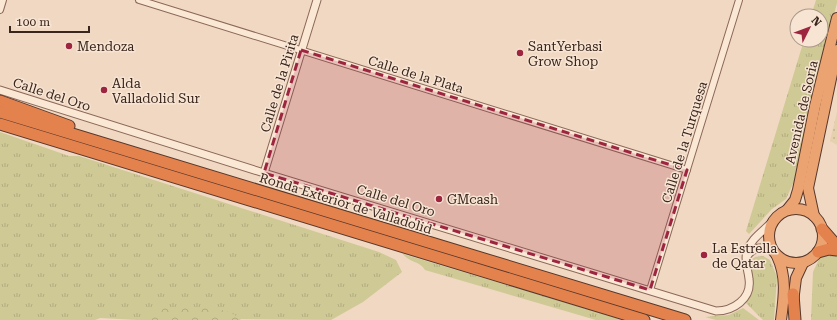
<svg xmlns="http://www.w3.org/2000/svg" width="837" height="320" font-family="'Roboto Serif',serif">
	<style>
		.farmland { fill: url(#farmland-dots) }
		.grass { fill: url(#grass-tufts) }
		.forest { fill: url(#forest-crowns) }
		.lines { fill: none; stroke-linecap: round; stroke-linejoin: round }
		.minor-casing { stroke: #8b6858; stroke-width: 8 }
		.tertiary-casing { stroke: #8b6858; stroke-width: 9 }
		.trunk-casing { stroke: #58382c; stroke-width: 12 }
		.motorway-casing { stroke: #58382c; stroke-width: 13 }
		.minor { stroke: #fae8d5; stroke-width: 6 }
		.tertiary { stroke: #fae8d5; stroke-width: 7 }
		.trunk { stroke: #eca372; stroke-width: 10 }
		.motorway { stroke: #e4824e; stroke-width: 11 }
		.marked { fill: #9d253f; fill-opacity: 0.2; stroke: #9d253f; stroke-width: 3; stroke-dasharray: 8 5; stroke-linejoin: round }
		.poi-dot { fill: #9d253f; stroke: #f7e4d2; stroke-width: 1.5 }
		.labels { text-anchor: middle; stroke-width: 3; stroke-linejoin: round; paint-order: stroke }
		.poi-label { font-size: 13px; fill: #3a251d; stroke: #f7e4d2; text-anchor: start }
		.street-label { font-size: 13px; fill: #3a251d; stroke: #f7e4d2 }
	</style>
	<defs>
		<pattern id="farmland-dots" width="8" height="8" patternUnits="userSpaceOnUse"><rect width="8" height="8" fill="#e6d1ae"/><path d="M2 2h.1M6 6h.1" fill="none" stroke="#c6b395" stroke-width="1.8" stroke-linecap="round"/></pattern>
		<pattern id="grass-tufts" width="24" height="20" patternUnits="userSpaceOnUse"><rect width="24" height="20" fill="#cfc995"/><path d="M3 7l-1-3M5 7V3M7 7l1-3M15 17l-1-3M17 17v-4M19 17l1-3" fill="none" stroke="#b2ac80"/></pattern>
		<pattern id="forest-crowns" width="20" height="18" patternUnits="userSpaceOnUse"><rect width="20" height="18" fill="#cfc995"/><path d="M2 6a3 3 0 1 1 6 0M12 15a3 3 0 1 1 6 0" fill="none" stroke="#b2ac80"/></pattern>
	</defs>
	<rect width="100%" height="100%" fill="#f0d8c2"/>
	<polygon class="farmland" points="837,112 837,145 830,141"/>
	<g class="grass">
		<polygon points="816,0 837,0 837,3 810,106 796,177 786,199 772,209 749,234 746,231 804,40 821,40 821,16 811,16"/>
		<polygon points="0,132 69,156 79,156 379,252 396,260 402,272 363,302 331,320 144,318 138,320 100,318 95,320 0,320"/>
		<path d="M403,254l220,66h-27l-171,-50c-5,-9 -17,-8 -22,-16z"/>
		<polygon points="827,255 837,255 837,320 811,320 813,272 820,257"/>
		<path d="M763,256l7,4 7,17 -3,43h-11l-17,-17c14,-21 4,-23 5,-43l4,-3z"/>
		<polygon points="743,308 759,320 716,320 705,317 729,315"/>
	</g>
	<path class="forest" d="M185,307c17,1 43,-1 56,13h-103l27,-12z"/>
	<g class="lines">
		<g class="minor-casing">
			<g id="minor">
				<polyline points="139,0 687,170"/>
				<polyline points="0,10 3,0"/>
				<polyline points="650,290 739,0"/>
			</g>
		</g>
		<g class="tertiary-casing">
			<g id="tertiary">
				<path d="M0,90l264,83 452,138c17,0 36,-12 33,-32 -1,-10 -5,-18 -2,-28 4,-12 15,-19 24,-28"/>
				<polyline points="264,173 317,0"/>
				<path d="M747,256c7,-9 15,-10 25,-6"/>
			</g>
		</g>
		<g class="trunk-casing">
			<g id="trunk">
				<circle cx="796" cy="236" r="27"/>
				<polyline points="787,210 795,200 798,190 815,106 837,18"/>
				<polyline points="814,216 808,188 837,50"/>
				<path d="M777,256c10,21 7,41 4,64"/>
				<polyline points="793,302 796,278 803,263"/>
			</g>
		</g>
		<g class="motorway-casing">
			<g id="motorway">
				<polyline points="0,101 69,126"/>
				<polyline points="0,112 685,320"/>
				<polyline points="0,124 644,320"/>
				<polyline points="822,229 837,246"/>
				<polyline points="818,252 829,249 837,250"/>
				<polyline points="793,294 795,320"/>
			</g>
		</g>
		<use href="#minor" class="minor"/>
		<use href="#tertiary" class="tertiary"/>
		<use href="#trunk" class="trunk"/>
		<use href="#motorway" class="motorway"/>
	</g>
	<path class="marked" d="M301,50l386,120 -37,120 -386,-117z"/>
	<g class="poi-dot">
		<circle cx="69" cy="46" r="4"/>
		<circle cx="520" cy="53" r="4"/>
		<circle cx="104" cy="90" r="4"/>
		<circle cx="439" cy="199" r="4"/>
		<circle cx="704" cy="255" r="4"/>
	</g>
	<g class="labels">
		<g class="poi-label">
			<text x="77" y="51">Mendoza</text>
			<text x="528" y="51">SantYerbasi<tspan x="528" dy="15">Grow Shop</tspan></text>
			<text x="112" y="88">Alda<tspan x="112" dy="15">Valladolid Sur</tspan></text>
			<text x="447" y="204">GMcash</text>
			<text x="712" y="253">La Estrella<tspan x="712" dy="15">de Qatar</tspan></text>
		</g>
		<g class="street-label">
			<text transform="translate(416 74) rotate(17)" y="5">Calle de la Plata</text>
			<text transform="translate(279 83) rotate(-73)" y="5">Calle de la Pirita</text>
			<text transform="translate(52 94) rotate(18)" y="5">Calle del Oro</text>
			<text transform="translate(801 112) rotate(-77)" y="5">Avenida de Soria</text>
			<text transform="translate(684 142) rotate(-73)" y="5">Calle de la Turquesa</text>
			<text transform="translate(396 200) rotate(17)" y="5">Calle del Oro</text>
			<text transform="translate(346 203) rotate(17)" y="5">Ronda Exterior de Valladolid</text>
		</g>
	</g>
	<g transform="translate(809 28) rotate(48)"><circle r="19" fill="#f7e4d2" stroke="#ab988a"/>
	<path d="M0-3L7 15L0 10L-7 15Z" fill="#9d253f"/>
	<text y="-6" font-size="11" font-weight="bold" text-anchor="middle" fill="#3a251d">N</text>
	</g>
	<path d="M10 26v6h79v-6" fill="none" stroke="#3a251d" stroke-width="2"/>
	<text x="16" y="26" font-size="12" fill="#3a251d" stroke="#f7e4d2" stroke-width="3" paint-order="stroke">100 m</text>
</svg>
